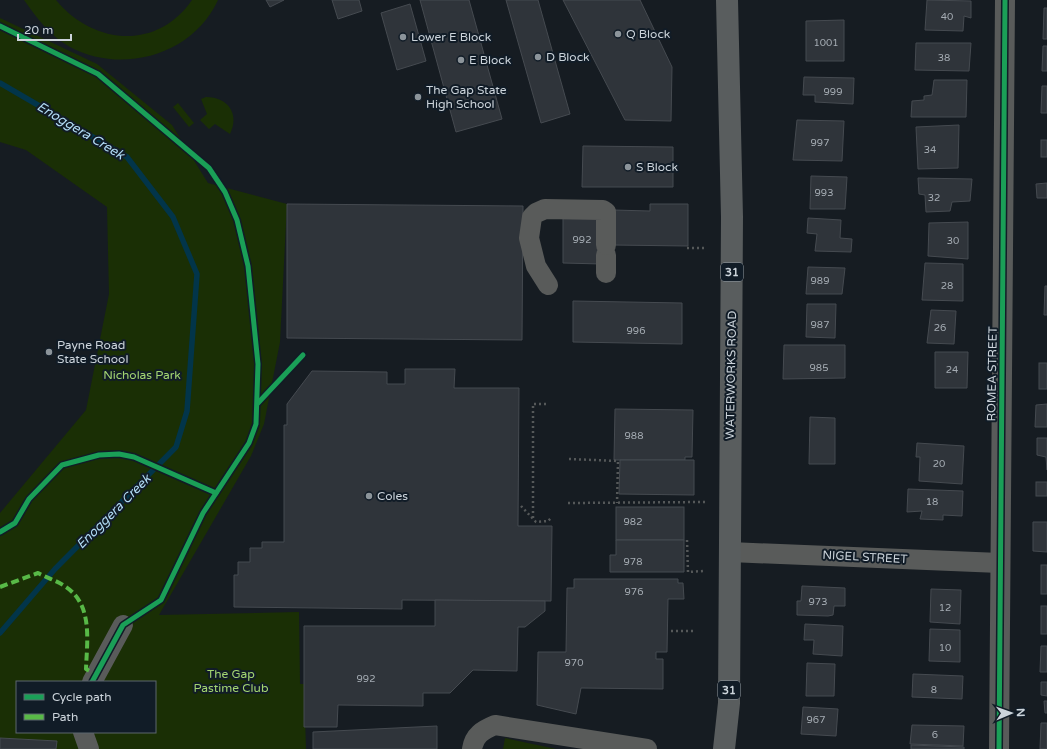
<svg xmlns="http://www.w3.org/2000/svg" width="1047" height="749" font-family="'Varela Round',sans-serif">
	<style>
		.green { fill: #1a2f05; fill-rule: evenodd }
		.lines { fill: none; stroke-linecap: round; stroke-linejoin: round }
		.stream { stroke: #02354a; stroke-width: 5.5 }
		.building { fill: #2f343a; stroke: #454a50 }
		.path { stroke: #555859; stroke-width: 2.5; stroke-dasharray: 2 3; stroke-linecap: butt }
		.minor { stroke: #595b5a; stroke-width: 20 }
		.major { stroke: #595d5e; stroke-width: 22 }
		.quiet { stroke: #58b947; stroke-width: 4; stroke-dasharray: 8 4; stroke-linecap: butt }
		.cycleway-casing { stroke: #111c27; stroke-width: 8 }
		.cycleway { stroke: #1a9f57; stroke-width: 5 }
		.poi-dot { fill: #8c949a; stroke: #111c27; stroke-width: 1.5 }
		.labels { text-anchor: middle; stroke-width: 4; stroke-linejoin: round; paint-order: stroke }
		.number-label { font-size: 10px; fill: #a5acb3 }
		.shield { fill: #111c27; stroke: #949da5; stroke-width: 1 }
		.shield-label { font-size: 11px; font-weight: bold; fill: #ccd4db }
		.poi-label { font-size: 12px; fill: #ccd4db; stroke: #111c27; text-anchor: start }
		.street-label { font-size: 12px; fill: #ccd4db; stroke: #111c27 }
		.park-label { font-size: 12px; fill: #a3d571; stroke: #111c27 }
		.water-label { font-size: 13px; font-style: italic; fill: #b1dbf4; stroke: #111c27 }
	</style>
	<rect width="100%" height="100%" fill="#161c22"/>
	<g class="green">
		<path d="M24,0h32c37,45 101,51 136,0h26c-25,55 -96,75 -148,47 -20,-11 -33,-29 -46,-47z"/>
		<path d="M0,18l97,46 75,61 36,58 79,21 -7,138 -16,82 -13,32 -92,159 140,-3 1,72h4l2,65h-306v-236l86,-103 23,-116 -2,-87 -81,-57 -26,-8zM17,682h138v50h-138z"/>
		<path d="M206,97c22,0 34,17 24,37l-15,-10 -6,5 -9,-9 7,-6 -6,-15z"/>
		<polygon points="178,103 194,123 189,127 173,107"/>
		<polygon points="505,738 556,749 503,749"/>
	</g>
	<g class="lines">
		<polyline class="stream" points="0,83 127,157 173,217 197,274 187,411 176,447 55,569 0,633"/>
	</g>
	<g class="building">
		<polygon points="266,0 284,0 270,7"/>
		<polygon points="332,0 359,0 362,11 338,19"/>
		<polygon points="420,0 469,0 502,119 456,132"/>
		<polygon points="506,0 538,0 570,114 541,123"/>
		<polygon points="563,0 640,0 672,67 671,121 625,120"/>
		<polygon points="927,0 971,1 971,18 964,16 963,31 925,30"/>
		<polygon points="410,4 426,61 397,70 381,13"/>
		<polygon points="1044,8 1047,8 1047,39 1043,39"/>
		<polygon points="844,20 844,61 806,61 806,21"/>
		<polygon points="916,43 971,43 969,71 915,70"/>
		<polygon points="1043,46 1047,46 1047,71 1042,71"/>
		<polygon points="804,77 854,78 853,104 815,102 815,95 803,95"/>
		<polygon points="934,80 967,80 966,117 911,117 912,101 924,100 924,96 932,95"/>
		<polygon points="1042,86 1047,86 1047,113 1041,113"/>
		<polygon points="797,120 844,121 842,161 793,160"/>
		<polygon points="959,125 958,168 918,169 916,127"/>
		<rect x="1041" y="140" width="6" height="17"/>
		<polygon points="583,146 673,147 673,187 582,187"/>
		<polygon points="811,176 847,177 845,209 810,209"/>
		<polygon points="918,178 972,179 970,201 952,202 950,211 926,212 925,195 919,194"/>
		<polygon points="1047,183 1047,198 1037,198 1036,184"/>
		<polygon points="287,204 523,206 522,340 287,338"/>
		<polygon points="650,204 688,204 688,246 612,245 613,210 650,211"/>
		<polygon points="563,214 602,214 602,264 563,263"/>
		<polygon points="808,218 841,220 840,238 852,239 851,252 815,251 817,234 807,233"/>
		<polygon points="968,222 968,259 928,256 929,223"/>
		<polygon points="925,263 963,264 963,301 922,300"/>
		<polygon points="808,267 845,268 842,294 806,294"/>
		<polygon points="1045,286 1047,286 1047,315 1044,315"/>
		<polygon points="573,301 682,303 682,344 573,342"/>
		<polygon points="807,304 836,304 835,338 806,337"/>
		<polygon points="931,310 956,311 954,344 927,343"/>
		<polygon points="784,345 845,345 845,378 783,379"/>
		<polygon points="935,352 968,352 967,388 935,388"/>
		<rect x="1039" y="363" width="8" height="26"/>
		<polygon points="405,369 455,369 454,388 519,388 518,526 552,526 551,601 402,600 402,609 234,607 234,575 238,575 238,562 250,562 250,548 262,548 262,542 284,542 284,425 287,425 287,404 312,371 387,372 387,384 405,384"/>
		<polygon points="1047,404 1047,427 1035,427 1036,405"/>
		<polygon points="615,409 693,410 692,457 685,457 685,460 614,460"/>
		<polygon points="810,417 835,418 835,464 809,464"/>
		<polygon points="1037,438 1047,438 1047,470 1046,457 1037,455"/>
		<polygon points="917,443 964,446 962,484 919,481 920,457 916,457"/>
		<polygon points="620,460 694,460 694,495 619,494"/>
		<rect x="1036" y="482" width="11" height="14"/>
		<polygon points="908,489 963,491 962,516 943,515 943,520 920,519 922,511 907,512"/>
		<rect x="616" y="507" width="68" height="33"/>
		<polygon points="1033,522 1047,522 1047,552 1033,551"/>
		<polygon points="616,540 684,540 684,572 610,572 610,555 616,555"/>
		<rect x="1041" y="565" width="6" height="29"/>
		<polygon points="574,579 678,579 678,583 683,583 684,599 668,599 667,652 656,652 656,659 663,659 663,689 581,688 576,714 537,705 538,652 566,652 567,588 574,588"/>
		<polygon points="802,586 845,588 845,606 834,606 833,615 828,616 797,615 797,601 801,601"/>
		<polygon points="931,589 961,590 960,624 930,622"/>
		<polygon points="435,600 545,601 545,611 525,627 518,627 517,671 473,670 450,693 423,693 423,706 338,705 337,727 304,727 304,626 435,626"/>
		<rect x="1041" y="606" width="6" height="28"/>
		<polygon points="805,624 843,626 842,656 813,654 814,640 804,640"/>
		<polygon points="930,629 960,630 960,662 929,661"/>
		<polygon points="1041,646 1047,646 1047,672 1040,672"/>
		<polygon points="807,663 835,664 834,696 806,696"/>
		<polygon points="913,674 963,676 962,699 912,697"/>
		<polygon points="1041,682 1047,682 1047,696 1041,695"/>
		<polygon points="1044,701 1047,701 1047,713 1045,713"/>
		<polygon points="803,707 838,709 836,736 801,734"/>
		<polygon points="1041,723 1047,723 1047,749 1040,749"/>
		<polygon points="912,725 964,726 963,746 910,744"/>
		<polygon points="437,726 437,749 313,749 313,732"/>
		<polygon points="0,738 57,741 56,749 0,749"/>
		<polygon points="911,745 964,747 964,749 911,749"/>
	</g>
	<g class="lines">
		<g class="path">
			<polyline points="687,248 706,248"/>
			<polyline points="569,459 618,461 617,503"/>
			<polyline points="568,503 705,502"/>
			<polyline points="521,506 536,522 548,521 551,518"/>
			<polyline points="533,518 533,404 549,404"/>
			<polyline points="687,540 688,572 703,571"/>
			<polyline points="671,631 694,631"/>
		</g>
		<g class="minor">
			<polyline points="606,255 606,273"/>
			<polyline points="548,285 536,266 529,238 532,217 536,213 545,209 603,210 606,212 606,245"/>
			<polyline points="730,552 1000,563"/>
			<polyline points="92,682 123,625"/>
			<polyline points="83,732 89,749"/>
			<path d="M472,749c2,-14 11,-19 23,-24l152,24"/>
			<polyline points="999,749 1005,0"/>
		</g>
		<polyline class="major" points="724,749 729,703 732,217 727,0"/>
		<path class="quiet" d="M0,587l38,-14c9,5 20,8 28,14 27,18 21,54 20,82l9,5"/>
		<g class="cycleway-casing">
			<g id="cycleway">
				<polyline points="0,26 98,74 209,168 225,192 237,220 248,266 258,364 256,424 249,443 203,513 161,600 123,625 92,682"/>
				<polyline points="258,403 303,355"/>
				<polyline points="0,532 15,523 29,499 62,465 99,455 119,454 134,457 216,493"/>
				<polyline points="999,749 1005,0"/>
			</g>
		</g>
		<use href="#cycleway" class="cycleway"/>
	</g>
	<g class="poi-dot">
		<circle cx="618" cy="34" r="4"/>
		<circle cx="403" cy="37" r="4"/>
		<circle cx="538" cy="57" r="4"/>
		<circle cx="461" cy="60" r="4"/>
		<circle cx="418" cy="97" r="4"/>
		<circle cx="628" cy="167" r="4"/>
		<circle cx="49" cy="352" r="4"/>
		<circle cx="369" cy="496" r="4"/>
	</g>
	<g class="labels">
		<g class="number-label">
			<text x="947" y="20">40</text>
			<text x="826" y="46">1001</text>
			<text x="944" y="61">38</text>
			<text x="833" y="95">999</text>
			<text x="820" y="146">997</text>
			<text x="930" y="153">34</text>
			<text x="824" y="196">993</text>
			<text x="934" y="201">32</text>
			<text x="582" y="243">992</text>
			<text x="953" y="244">30</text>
			<text x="820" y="284">989</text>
			<text x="947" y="289">28</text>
			<text x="820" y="328">987</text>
			<text x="940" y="331">26</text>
			<text x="636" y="334">996</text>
			<text x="819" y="371">985</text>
			<text x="952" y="373">24</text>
			<text x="634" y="439">988</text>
			<text x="939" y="467">20</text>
			<text x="932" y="505">18</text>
			<text x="633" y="525">982</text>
			<text x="633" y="565">978</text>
			<text x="634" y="595">976</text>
			<text x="818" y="605">973</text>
			<text x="945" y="611">12</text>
			<text x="945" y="651">10</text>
			<text x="574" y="666">970</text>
			<text x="366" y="682">992</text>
			<text x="934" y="693">8</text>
			<text x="816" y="723">967</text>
			<text x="935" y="738">6</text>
		</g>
		<g class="shield">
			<rect x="721" y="263" width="22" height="18" rx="3"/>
			<rect x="718" y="681" width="22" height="18" rx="3"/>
		</g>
		<g class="shield-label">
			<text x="732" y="276">31</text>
			<text x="729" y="694">31</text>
		</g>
		<g class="poi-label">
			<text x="626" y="38">Q Block</text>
			<text x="411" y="41">Lower E Block</text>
			<text x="546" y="61">D Block</text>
			<text x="469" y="64">E Block</text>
			<text x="426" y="94">The Gap State<tspan x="426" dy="14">High School</tspan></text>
			<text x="636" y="171">S Block</text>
			<text x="57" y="349">Payne Road<tspan x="57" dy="14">State School</tspan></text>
			<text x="377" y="500">Coles</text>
		</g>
		<g class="street-label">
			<text transform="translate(992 374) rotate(-89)" y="4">ROMEA STREET</text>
			<text transform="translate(731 375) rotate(-89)" y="4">WATERWORKS ROAD</text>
			<text transform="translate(865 557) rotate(3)" y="4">NIGEL STREET</text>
		</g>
		<g class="park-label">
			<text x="142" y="379">Nicholas Park</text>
			<text x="231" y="678">The Gap<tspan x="231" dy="14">Pastime Club</tspan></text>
		</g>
		<g class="water-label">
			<text transform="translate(81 130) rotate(31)" y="5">Enoggera Creek</text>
			<text transform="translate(113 511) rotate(-45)" y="5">Enoggera Creek</text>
		</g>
	</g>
	<rect x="16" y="681" width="140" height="52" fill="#111c27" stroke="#5c666f"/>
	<rect x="24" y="694" width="20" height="6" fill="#1a9f57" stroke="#5c666f"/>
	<text x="52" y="701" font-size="12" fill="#ccd4db">Cycle path</text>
	<rect x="24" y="714" width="20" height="6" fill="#58b947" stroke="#5c666f"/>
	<text x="52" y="721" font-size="12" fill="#ccd4db">Path</text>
	<g transform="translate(1011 713) rotate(88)" stroke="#111c27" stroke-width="3" paint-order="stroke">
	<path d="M0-3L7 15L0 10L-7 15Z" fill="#ccd4db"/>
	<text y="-6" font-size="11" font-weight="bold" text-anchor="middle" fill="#ccd4db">N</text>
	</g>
	<path d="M18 34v6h53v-6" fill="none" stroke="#ccd4db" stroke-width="2"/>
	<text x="24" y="34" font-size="12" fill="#ccd4db" stroke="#111c27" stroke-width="3" paint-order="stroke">20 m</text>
</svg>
